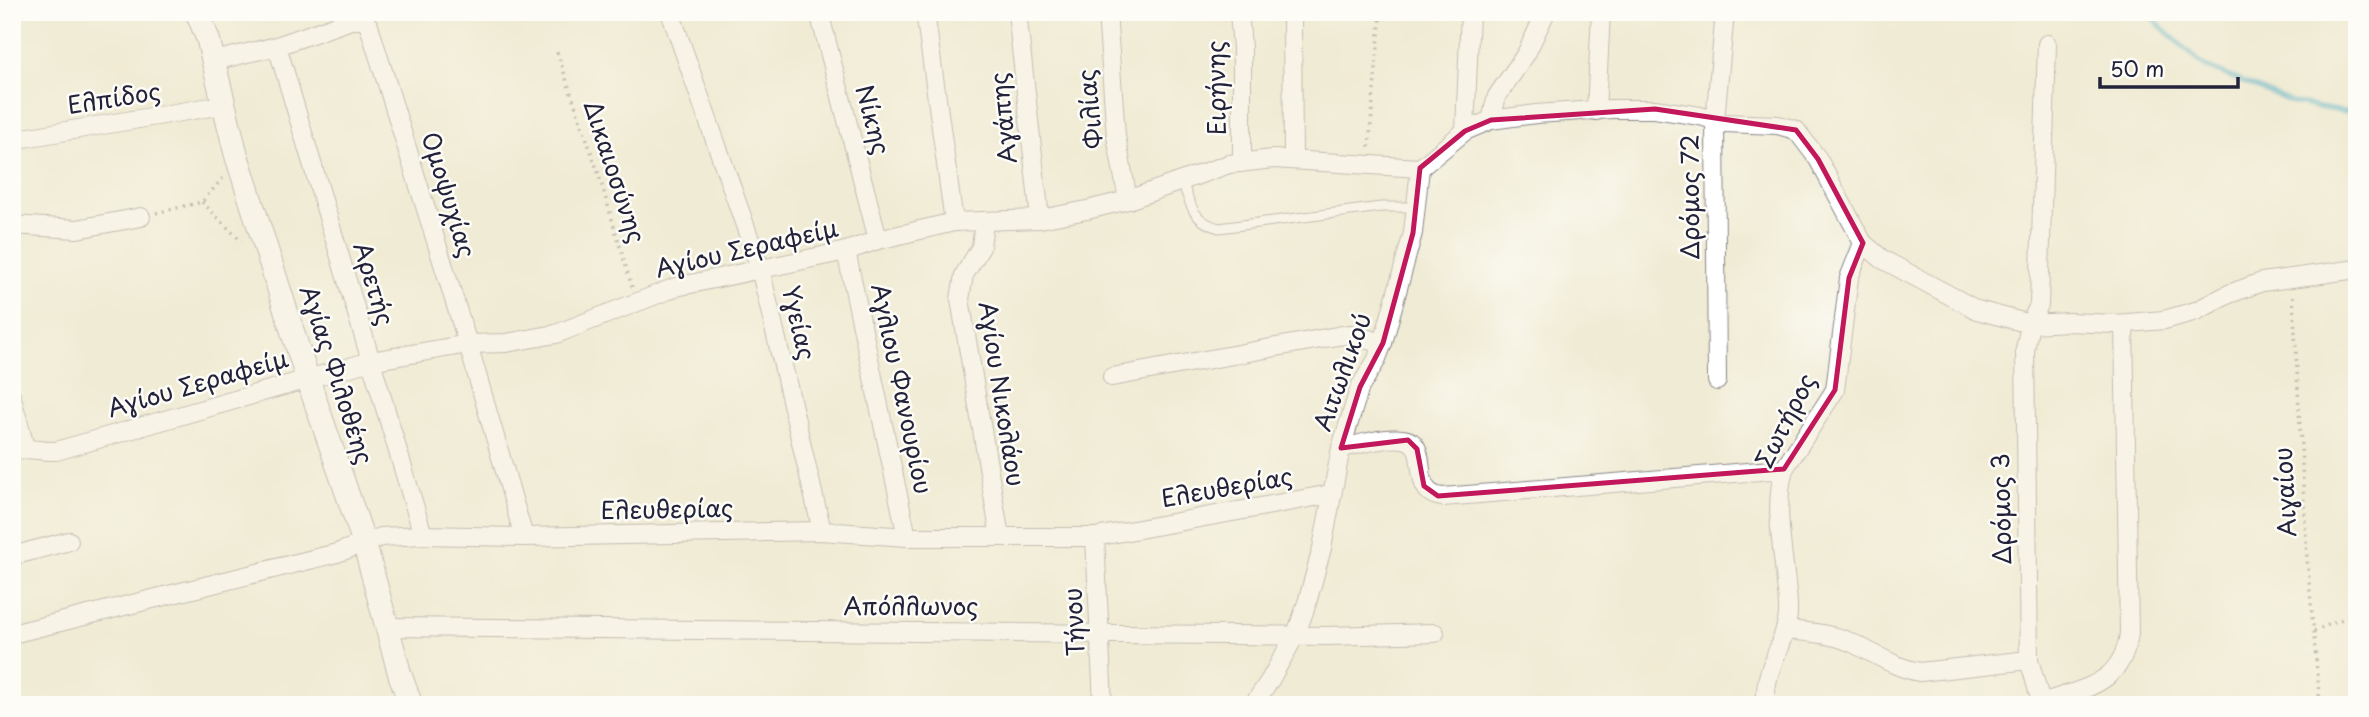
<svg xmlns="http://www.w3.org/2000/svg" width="2369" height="717" font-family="'Playpen Sans',sans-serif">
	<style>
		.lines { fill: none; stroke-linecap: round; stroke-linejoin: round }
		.stream { stroke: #4aadca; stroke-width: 5 }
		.service-casing { stroke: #898688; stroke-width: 11 }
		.minor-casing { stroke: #898688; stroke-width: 20 }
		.tertiary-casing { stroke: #898688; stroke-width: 25 }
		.path { stroke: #898688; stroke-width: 3.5; stroke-dasharray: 2 5; stroke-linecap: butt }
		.service { stroke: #fff; stroke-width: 9 }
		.minor { stroke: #fff; stroke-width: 18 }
		.tertiary { stroke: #fff; stroke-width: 23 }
		.marked { fill: none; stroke: #c2185b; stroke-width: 5; stroke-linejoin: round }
		.labels { text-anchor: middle; stroke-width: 5; stroke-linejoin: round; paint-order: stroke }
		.street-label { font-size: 24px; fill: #22223b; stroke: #fdfcf7 }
	</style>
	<rect width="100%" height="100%" fill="#fdfcf7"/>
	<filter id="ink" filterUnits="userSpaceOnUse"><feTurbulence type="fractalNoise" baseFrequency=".0143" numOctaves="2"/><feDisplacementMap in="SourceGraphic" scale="14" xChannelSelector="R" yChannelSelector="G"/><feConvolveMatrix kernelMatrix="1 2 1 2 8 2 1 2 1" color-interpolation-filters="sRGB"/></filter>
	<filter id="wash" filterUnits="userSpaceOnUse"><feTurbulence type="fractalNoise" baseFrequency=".00686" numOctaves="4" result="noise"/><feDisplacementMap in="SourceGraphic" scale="28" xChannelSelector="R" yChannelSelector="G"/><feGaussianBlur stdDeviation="1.57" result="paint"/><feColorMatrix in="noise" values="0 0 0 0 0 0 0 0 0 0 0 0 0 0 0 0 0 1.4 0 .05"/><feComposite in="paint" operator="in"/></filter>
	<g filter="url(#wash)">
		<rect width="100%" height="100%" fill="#f0ebd4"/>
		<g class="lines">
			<polyline class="stream" points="2145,12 2204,66 2294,103 2344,112 2357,109"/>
		</g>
	</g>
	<g filter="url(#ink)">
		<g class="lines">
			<g class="service-casing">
				<path id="service" d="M1182,181c9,24 10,40 37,47l162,-21h36"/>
			</g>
			<g class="minor-casing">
				<g id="minor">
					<polyline points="670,12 760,268 822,531"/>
					<polyline points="819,12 878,240"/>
					<polyline points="925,12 954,222"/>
					<polyline points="1017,12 1040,219"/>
					<polyline points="1107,12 1116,136 1128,200"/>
					<polyline points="1239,12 1242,48 1242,163"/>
					<polyline points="1292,12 1293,160"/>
					<polyline points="277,46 423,535"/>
					<polyline points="214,61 277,46 351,20 364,20 369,26 468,344 524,537"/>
					<polyline points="1596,111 1601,12"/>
					<polyline points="1491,120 1536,114 1612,109 1655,109 1700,116 1723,123 1778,125 1796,130 1818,159 1863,243 1882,259 1977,310 2030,324 2069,322 2116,324 2164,320 2196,311 2229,294 2262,282 2357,269"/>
					<polyline points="1465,131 1470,12"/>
					<polyline points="12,140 223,105"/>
					<polyline points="1420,168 1465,131 1491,120 1497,96 1526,54 1546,12"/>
					<polyline points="984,221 981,247 964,275 960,299 1000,537"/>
					<polyline points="12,225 77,229 141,217"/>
					<polyline points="846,251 907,537"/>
					<polyline points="1112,377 1337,336 1350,334 1383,343"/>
					<polyline points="1717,381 1715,120 1725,12"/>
					<polyline points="12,398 25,447"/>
					<path d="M1341,448c17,-3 45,-12 62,-9 31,4 3,55 40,58l341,-28"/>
					<path d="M12,451c16,-5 28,1 44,0l315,-90 97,-17 38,-1 50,-9 120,-47 170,-36 32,-11 76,-18 86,-3 47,-9 41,-10 101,-36 44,-5 147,9"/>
					<polyline points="1095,537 1103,705"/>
					<polyline points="12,556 69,541"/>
					<polyline points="387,627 1328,636 1435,633"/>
					<path d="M1785,630c21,2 45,3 65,12 23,10 44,26 70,30l109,-12"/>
					<polyline points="12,634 337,553 381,537 423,535 524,537 822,531 907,537 1095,537 1331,494"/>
					<path d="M2042,703c42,-15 80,-18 87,-69l-5,-310"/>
					<polyline points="1253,705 1270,680 1296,634 1307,603 1322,548 1341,448 1360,387 1376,361 1383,343 1413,233 1420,168"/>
					<path d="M1766,705c-3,-34 15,-53 21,-84 3,-12 0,-26 -1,-38 -4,-38 -12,-77 -2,-114l51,-79 14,-112 14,-35"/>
					<polyline points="2042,705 2029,660 2025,350 2030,324 2039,305 2047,44"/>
				</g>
			</g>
			<g class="tertiary-casing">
				<polyline id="tertiary" points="197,12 208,39 236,154 307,377 364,542 400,675 411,705"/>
			</g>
			<g class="path">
				<polyline points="557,52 598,172 632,287"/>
				<polyline points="1369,147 1381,12"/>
				<polyline points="202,202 242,242"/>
				<polyline points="156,213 202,202 223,178"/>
				<polyline points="2293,296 2307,558 2320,705"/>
				<polyline points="2314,631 2357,613"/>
			</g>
			<use href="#service" class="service"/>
			<use href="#minor" class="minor"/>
			<use href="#tertiary" class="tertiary"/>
		</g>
	</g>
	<path d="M0 0H2369V717H0ZM1655,109l141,21 22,29 45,84 -14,35 -14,112 -51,79 -346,27 -14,-10 -7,-37 -9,-9 -67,8 19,-61 23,-44 30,-110 7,-65 45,-37 26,-11z" fill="#f0ebd4" fill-opacity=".55" fill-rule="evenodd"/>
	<path class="marked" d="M1655,109l141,21 22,29 45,84 -14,35 -14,112 -51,79 -346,27 -14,-10 -7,-37 -9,-9 -67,8 19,-61 23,-44 30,-110 7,-65 45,-37 26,-11z"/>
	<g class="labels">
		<g class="street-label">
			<text transform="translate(1217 88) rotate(-91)" y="8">Ειρήνης</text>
			<text transform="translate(114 99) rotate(-9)" y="8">Ελπίδος</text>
			<text transform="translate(1091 109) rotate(-96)" y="8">Φιλίας</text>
			<text transform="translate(1004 118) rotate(-96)" y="8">Αγάπης</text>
			<text transform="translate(872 120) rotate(75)" y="8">Νίκης</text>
			<text transform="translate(614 172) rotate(72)" y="8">Δικαιοσύνης</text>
			<text transform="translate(448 195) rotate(73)" y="8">Ομοψυχίας</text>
			<text transform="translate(1691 197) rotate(-90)" y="8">Δρόμος 72</text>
			<text transform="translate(747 249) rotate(-13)" y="8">Αγίου Σεραφείμ</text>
			<text transform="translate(373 284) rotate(73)" y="8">Αρετής</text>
			<text transform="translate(798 323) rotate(77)" y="8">Υγείας</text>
			<text transform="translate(1343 372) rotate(-70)" y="8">Αιτωλικού</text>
			<text transform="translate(336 375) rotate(72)" y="8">Αγίας Φιλοθέης</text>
			<text transform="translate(198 384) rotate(-16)" y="8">Αγίου Σεραφείμ</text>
			<text transform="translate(901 389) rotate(78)" y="8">Αγλιου Φανουρίου</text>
			<text transform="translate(1001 394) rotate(81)" y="8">Αγίου Νικολάου</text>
			<text transform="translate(1786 421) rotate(-63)" y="8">Σωτήρος</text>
			<text transform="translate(1227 488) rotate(-10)" y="8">Ελευθερίας</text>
			<text transform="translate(2286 492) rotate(-93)" y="8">Αιγαίου</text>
			<text transform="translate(2002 509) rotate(-91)" y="8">Δρόμος 3</text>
			<text transform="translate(667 510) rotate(-1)" y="8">Ελευθερίας</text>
			<text x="911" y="615">Απόλλωνος</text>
			<text transform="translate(1075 622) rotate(-93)" y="8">Τήνου</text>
		</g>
	</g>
	<rect width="2369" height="717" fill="none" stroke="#fdfcf7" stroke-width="42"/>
	<path d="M2100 77v10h138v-10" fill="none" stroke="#22223b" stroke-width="3.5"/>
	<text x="2110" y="77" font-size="21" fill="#22223b" stroke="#fdfcf7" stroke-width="5" paint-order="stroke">50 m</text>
</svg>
